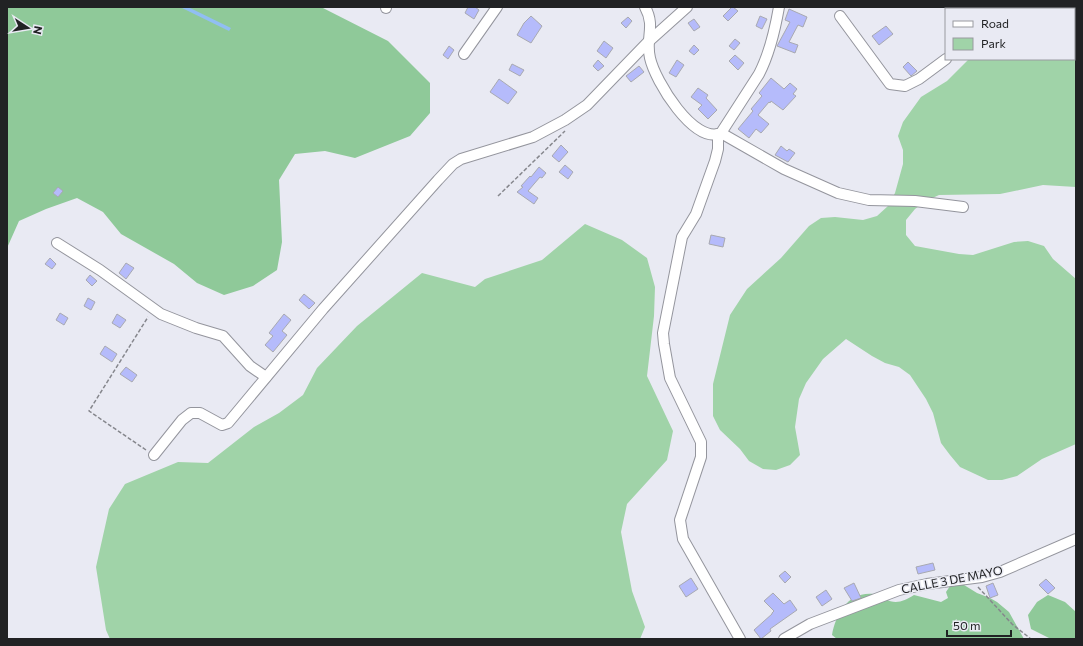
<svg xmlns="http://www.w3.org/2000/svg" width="1083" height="646" font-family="Commissioner,sans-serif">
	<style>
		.green { fill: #a0d3a8 }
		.forest { fill: #8fc999 }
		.water { fill: #91bef3 }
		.building { fill: #b5bbfb; stroke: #a8a9b1 }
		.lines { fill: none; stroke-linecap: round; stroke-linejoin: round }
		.minor-casing { stroke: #94959d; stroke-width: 12 }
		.path { stroke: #86878d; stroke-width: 1.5; stroke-dasharray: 4 2; stroke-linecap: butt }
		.minor { stroke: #fff; stroke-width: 10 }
		.labels { text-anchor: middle; stroke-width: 3; stroke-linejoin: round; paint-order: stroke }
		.street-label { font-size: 12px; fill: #212224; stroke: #e9eaf3 }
	</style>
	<rect width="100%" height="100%" fill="#e9eaf3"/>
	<g class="green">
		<polygon points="1066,7 1076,7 1076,187 1043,185 1000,194 939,195 926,201 915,209 906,220 906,235 915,246 959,254 973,255 1014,242 1028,241 1044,246 1053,259 1076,279 1076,444 1042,459 1017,476 1002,480 988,480 960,467 950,455 941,443 933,413 926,399 910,375 899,367 885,363 872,356 846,339 823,359 806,383 799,399 795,427 800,455 790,465 776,470 763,469 749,461 740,449 720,430 713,416 713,384 730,315 747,289 781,258 809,226 821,218 835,217 863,220 877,216 888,206 895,193 903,164 903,150 898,136 903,122 921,97 947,81 969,59 1074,59 1074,9 1062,9"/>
		<polygon points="585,224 622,240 647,258 655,287 654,316 647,376 673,431 667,460 627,504 621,532 632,591 645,627 640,639 110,639 106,630 96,567 109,509 125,484 178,462 208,463 254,427 279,413 303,395 317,368 357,326 422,273 475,287 485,279 542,260"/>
	</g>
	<g class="forest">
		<polygon points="7,7 321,7 388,41 430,83 430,113 410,136 355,158 325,151 295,154 279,180 282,242 277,270 253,286 224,295 197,283 174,264 121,234 103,212 77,198 46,209 19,221 7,248"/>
		<path d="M952,583l12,2 13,8 13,5 7,4 12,10 15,27h-187l-5,-4c4,-21 16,-44 42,-41 4,0 8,4 11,5 11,6 19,2 29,-4l27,7 7,-4 -2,-6z"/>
		<polygon points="1048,595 1065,602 1076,612 1076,639 1051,639 1031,629 1028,615 1037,602"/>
	</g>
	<polygon class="water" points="180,7 188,7 231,28 229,31"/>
	<g class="building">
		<polygon points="468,7 475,7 479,10 474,19 465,13"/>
		<polygon points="732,7 733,7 738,11 728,21 723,16"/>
		<polygon points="789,9 807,17 803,27 798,25 789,42 798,45 795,53 777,46 790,22 785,20"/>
		<polygon points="531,16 542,26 531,43 517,35 524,23"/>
		<polygon points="760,16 767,19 762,29 756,26"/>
		<polygon points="628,17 632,21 626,28 621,23"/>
		<polygon points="694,19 700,27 694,31 688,23"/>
		<polygon points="886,26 893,34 879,45 872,36"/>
		<polygon points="735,39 740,43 734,50 729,46"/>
		<polygon points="604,41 613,48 606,58 597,51"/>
		<polygon points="694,45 699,50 694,55 689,51"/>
		<polygon points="449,46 454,50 448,59 443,55"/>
		<polygon points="735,55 744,63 738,70 729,61"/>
		<polygon points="598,60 604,66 598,71 593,66"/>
		<polygon points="677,60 684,65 676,77 669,73"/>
		<polygon points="908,62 917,71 911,76 903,67"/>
		<polygon points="512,64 524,70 520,76 509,70"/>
		<polygon points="639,66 644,72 631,82 626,76"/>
		<polygon points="771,78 784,89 790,83 797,89 793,94 796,96 783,110 771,101 770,103 769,102 758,115 769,124 761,133 756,129 749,138 738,129 753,111 751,109 762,96 759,93"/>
		<polygon points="499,79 517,92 508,104 490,92"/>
		<polygon points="698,88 708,95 706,98 717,110 708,119 698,109 702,105 691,97"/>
		<polygon points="561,145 568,152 559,162 552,156"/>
		<polygon points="781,146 787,151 789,149 795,153 788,162 775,155"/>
		<polygon points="565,165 573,172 568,179 559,172"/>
		<polygon points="539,167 546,173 542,178 540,177 528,191 538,198 534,204 517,192 523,187 521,186 530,176 531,177"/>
		<polygon points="58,187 63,191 58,197 53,193"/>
		<polygon points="711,235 725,238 723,247 709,244"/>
		<polygon points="50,258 56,264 52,269 45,264"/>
		<polygon points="126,263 134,268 126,279 119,273"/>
		<polygon points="90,275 97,281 92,286 86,280"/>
		<polygon points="304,294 315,303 309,309 299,300"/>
		<polygon points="88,298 95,302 91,310 84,306"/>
		<polygon points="60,313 68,318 64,325 56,320"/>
		<polygon points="117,314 126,320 120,328 112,323"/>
		<polygon points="284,314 291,320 282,331 287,335 273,352 265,345 273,336 269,333"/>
		<polygon points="105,346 117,354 112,362 100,354"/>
		<polygon points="126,367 137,375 132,382 120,374"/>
		<polygon points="933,563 935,570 918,574 916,567"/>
		<polygon points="785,571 791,577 785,583 779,576"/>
		<polygon points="691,578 698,589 686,597 679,586"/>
		<polygon points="1046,579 1055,588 1048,594 1039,585"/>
		<polygon points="854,583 861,598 852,601 844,588"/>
		<polygon points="993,583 998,595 990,598 986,586"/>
		<polygon points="826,590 832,599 822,606 816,597"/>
		<polygon points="773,593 784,604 790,600 797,610 770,629 771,631 761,639 754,630 772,614 772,613 774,611 764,601"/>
	</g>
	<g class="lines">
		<g class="minor-casing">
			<g id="minor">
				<path d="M645,7c11,20 0,31 5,51 5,23 44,87 71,75l38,-59c11,-21 16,-44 20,-67"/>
				<polyline points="386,8 386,7"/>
				<polyline points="1015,9 1017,7"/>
				<polyline points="840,16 890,84 905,86 919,79 946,59"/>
				<polyline points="464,54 497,7"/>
				<polyline points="721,133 784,169 838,193 869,200 915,201 963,207"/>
				<polyline points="718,134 718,149 715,161 696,214 682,237 663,333 664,344 670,378 701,442 701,457 680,520 683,539 740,639"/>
				<polyline points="57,243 100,270 161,314 196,328 223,336 250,366 266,377"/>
				<polyline points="154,455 182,420 191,413 200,413 222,425 228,423 323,309 438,180 453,164 461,159 533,137 565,120 587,105 648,42 687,7"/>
				<polyline points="784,639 810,624 899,590 927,584 982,577 1000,572 1076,539"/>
			</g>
		</g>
		<g class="path">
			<polyline points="498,196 565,131"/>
			<polyline points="146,450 89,411 148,317"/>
			<polyline points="978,587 1012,624 1031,639"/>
		</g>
		<use href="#minor" class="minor"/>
	</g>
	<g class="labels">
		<g class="street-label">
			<text transform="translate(952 580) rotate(-11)" y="4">CALLE 3 DE MAYO</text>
		</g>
	</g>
	<rect width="1083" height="646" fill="none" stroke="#212224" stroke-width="16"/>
	<rect x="945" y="8" width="130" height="52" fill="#e9eaf3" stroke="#999aa0"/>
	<rect x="953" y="21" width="20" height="6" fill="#ffffff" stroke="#999aa0"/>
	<text x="981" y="28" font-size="12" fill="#212224">Road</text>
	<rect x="953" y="38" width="20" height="12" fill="#a0d3a8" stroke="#999aa0"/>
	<text x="981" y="48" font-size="12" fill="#212224">Park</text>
	<g transform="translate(28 28) rotate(102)" stroke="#e9eaf3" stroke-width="3" paint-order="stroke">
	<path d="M0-3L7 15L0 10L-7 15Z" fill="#212224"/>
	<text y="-6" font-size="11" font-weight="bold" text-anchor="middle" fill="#212224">N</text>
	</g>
	<path d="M947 630v6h64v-6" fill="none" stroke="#212224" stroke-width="2"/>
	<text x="953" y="630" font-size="12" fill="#212224" stroke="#e9eaf3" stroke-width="3" paint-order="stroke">50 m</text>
</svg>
